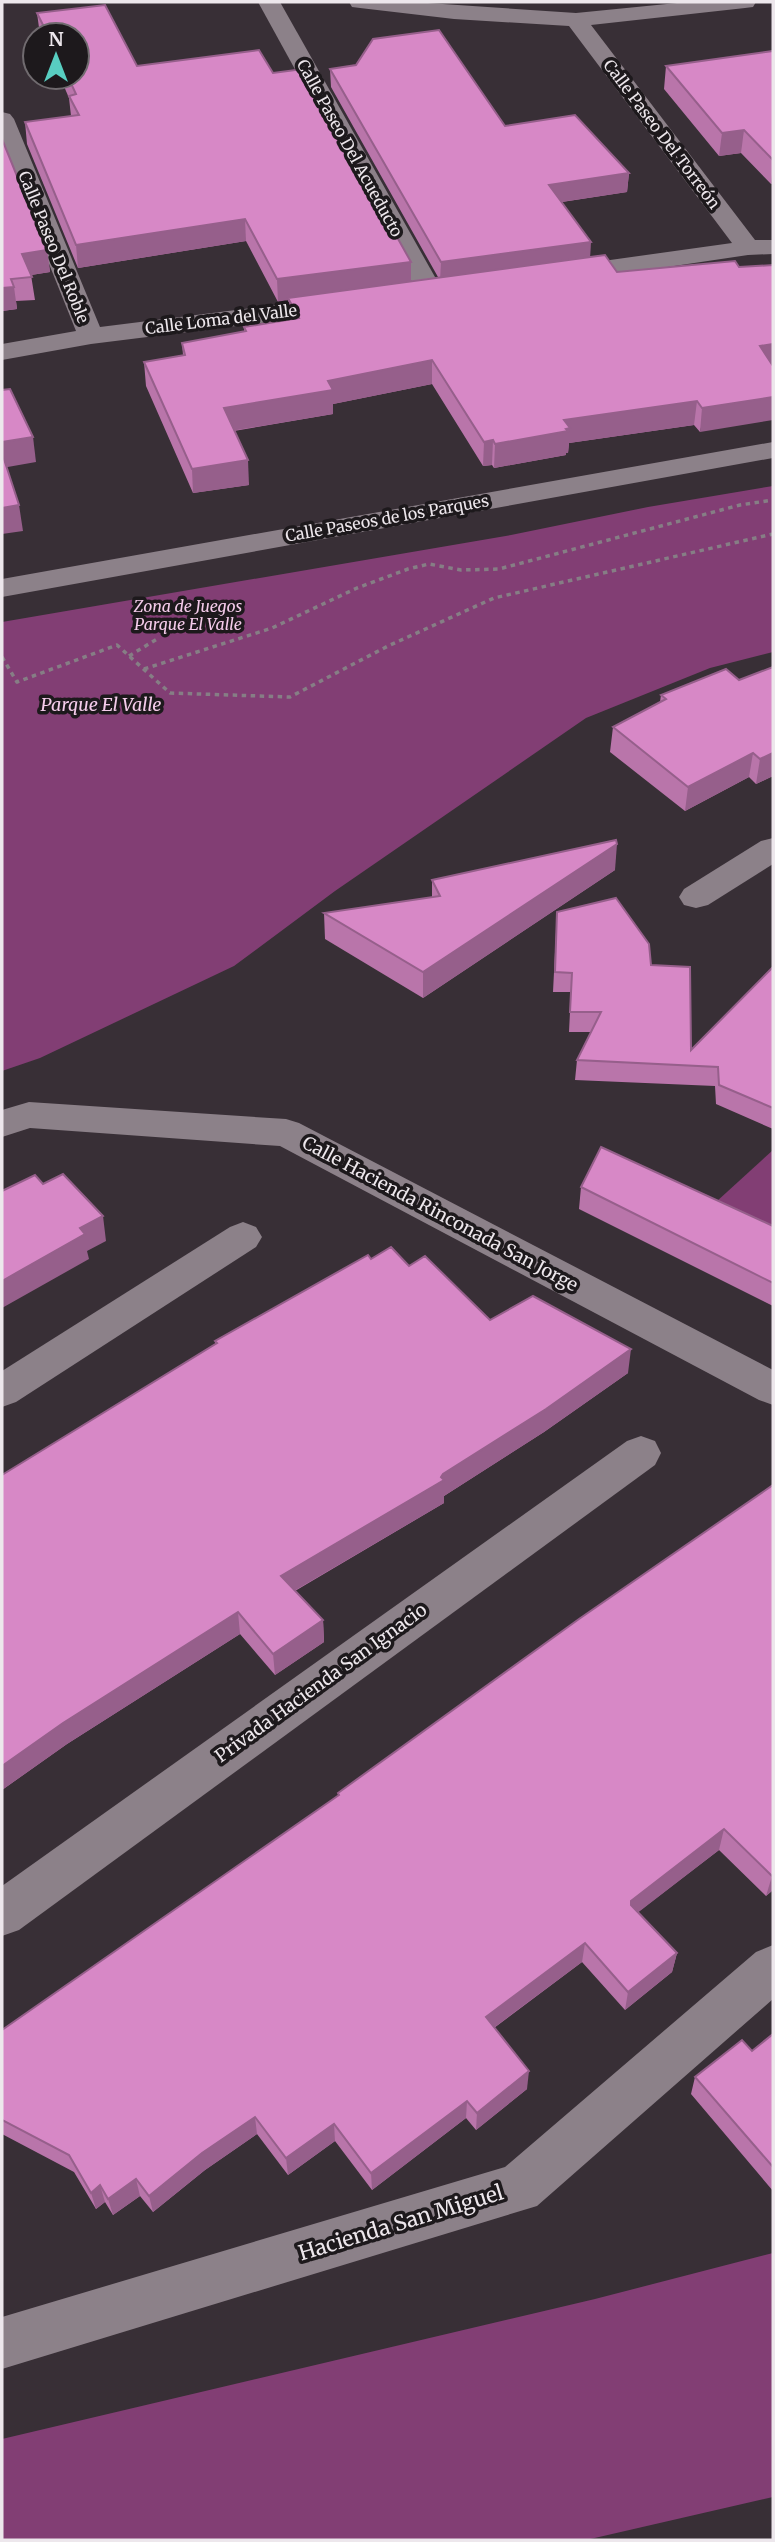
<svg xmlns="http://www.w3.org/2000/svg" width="775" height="2542" font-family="Merriweather,serif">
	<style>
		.green { fill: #823e74 }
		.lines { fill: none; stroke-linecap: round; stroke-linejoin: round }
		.path { stroke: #867e85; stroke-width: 3.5; stroke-dasharray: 4.5 4.5; stroke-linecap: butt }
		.minor { fill: #8c8189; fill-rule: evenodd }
		.wall { fill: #b975aa }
		.shaded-wall { fill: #965f8b }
		.building { fill: #d788c6; stroke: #965f8b; stroke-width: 2 }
		.labels { text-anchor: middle; stroke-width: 7; stroke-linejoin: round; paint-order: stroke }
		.far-street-label { font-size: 16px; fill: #ede7ec; stroke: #1d191c }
		.far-park-label { font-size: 16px; font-style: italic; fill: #f4cbea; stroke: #1d191c }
		.park-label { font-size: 18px; font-style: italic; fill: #f4cbea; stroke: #1d191c }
		.street-label { font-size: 18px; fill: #ede7ec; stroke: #1d191c }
		.near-street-label { font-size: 21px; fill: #ede7ec; stroke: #1d191c }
	</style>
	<rect width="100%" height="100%" fill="#382f36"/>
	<g class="green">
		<polygon points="773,486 773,652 710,668 586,718 335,891 234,966 40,1058 2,1071 2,622 511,535 648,507"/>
		<polygon points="773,1150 773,1229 716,1202"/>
		<polygon points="773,2253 773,2497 586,2540 2,2540 2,2439 595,2299"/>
	</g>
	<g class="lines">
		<g class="path">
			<polyline points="129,656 157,639"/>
			<polyline points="2,657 17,682 117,645 170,693 290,697 388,646 494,598 773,534"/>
			<polyline points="144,669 272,628 357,588 408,569 429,564 461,570 499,569 740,505 773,500"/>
		</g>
		<g class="minor">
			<polygon points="258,2 280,2 444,293 440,298 431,301 422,298 418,293"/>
			<polygon points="349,2 413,2 576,13 687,2 756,2 753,7 745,8 591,25 755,240 773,240 773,254 748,255 560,283 551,280 547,275 551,270 560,267 732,243 569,26 454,19 360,8 352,7"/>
			<polygon points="2,112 10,114 14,119 100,327 341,297 350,300 354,305 350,310 341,313 91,344 2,360 2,344 76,331 2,147"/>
			<polygon points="773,442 773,458 2,597 2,579"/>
			<polygon points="773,838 773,864 708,905 696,908 684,905 679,897 684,889 761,841"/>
			<polygon points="29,1102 286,1119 299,1123 773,1370 773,1405 759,1400 280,1146 30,1128 2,1137 2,1110"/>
			<polygon points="243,1222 256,1227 262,1237 256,1247 16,1402 2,1407 2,1371 230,1227"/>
			<polygon points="641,1436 655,1441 661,1453 655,1465 19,1930 2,1936 2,1886 627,1441"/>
			<polygon points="773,1945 773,1999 537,2206 2,2369 2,2317 505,2167 756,1952"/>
		</g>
	</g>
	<g class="wall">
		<polygon points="37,13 137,66 273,73 411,262 411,281 438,277 331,87 330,69 505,126 629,173 627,192 562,202 590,257 617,272 735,261 700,432 694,425 569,443 568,453 566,453 566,455 494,468 492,465 483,466 432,384 333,404 333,414 234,431 249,485 193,493 146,386 144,362 183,355 182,343 244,332 244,327 289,320 288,300 278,302 246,241 78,268 27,144 25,122 71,116 69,98 60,77 77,77 77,35 40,35"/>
		<polygon points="773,51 773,183 771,184 741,153 719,156 664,89 666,66"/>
		<polygon points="2,139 47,250 50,272 31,275 35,300 16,301 17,309 2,311"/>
		<polygon points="773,667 773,776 756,784 749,777 685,811 610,752 613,727 660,702 661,695 739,680"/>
		<polygon points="615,870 423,998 325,939 324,913 432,897 432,880"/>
		<polygon points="557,912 651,965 691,1050 773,967 773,1129 716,1104 715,1086 575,1080 577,1060 591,1032 569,1032 571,992 553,992"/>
		<polygon points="581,1187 773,1226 773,1306 579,1209"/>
		<polygon points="371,1259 409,1266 490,1320 628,1373 544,1432 444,1496 444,1503 295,1591 323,1620 324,1642 275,1675 240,1634 67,1744 2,1790 2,1475 215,1345 215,1341"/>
		<polygon points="773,1485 773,1890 766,1896 719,1850 638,1912 677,1953 672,1972 625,2010 582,1962 494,2028 527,2089 476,2130 466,2118 372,2190 335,2141 288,2175 257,2134 205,2170 153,2212 140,2196 113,2215 105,2202 96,2209 74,2172 2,2134 2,2030 338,1796 338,1793"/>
		<polygon points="773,2034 773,2191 691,2094 695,2077 752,2051"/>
	</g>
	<g class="shaded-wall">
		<polygon points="744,130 741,153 719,156 722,133"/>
		<polygon points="773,165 773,183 771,184"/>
		<polygon points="629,173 627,192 548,204 549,185"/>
		<polygon points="245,219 246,241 78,268 76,245"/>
		<polygon points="591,242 590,260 440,281 441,262"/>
		<polygon points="47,250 50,272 25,276 22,254"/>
		<polygon points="411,262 411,285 288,298 288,300 278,302 277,279"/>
		<polygon points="14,287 17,309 2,311 2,288"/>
		<polygon points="773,344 773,368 760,346"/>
		<polygon points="432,360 432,384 333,404 333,414 225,432 224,408 328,381"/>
		<polygon points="773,397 773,420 700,432 702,408"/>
		<polygon points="697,401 694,425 569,443 568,453 566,453 566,455 494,468 495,444 564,420"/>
		<polygon points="33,437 36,462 2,468 2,442"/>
		<polygon points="493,440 492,465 483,466 484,442"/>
		<polygon points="248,460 249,485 193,493 192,469"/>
		<polygon points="19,505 23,531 2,534 2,508"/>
		<polygon points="753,753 749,777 685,811 688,787"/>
		<polygon points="773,753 773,776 756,784 760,759"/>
		<polygon points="617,844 615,870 423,998 423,972"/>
		<polygon points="103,1216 106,1241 87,1251 89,1259 2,1308 2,1281 80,1228"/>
		<polygon points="631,1349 628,1373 544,1432 444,1496 444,1503 282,1598 281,1576 441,1477 443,1474"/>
		<polygon points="238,1612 240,1634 67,1744 2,1790 2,1766 63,1723"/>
		<polygon points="323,1620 324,1642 275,1675 273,1654"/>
		<polygon points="724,1829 719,1850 627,1921 631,1901"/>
		<polygon points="773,1875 773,1890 766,1896 772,1876"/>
		<polygon points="585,1943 582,1962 484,2035 486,2017"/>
		<polygon points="677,1953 672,1972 625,2010 628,1992"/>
		<polygon points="529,2071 527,2089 476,2130 477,2113"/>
		<polygon points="467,2101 466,2118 372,2190 371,2173"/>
		<polygon points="255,2117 257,2134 205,2170 153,2212 149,2196 202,2153"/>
		<polygon points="334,2124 335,2141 288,2175 286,2158"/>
		<polygon points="136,2179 140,2196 113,2215 108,2199"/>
		<polygon points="100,2185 105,2202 96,2209 91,2193"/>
	</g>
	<g class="building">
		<polygon points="105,5 137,66 259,50 273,73 303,69 411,262 277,279 245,219 76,245 25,122 79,115 69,96 76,94 68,77 77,77 77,35 48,35 37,13"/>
		<polygon points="439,30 505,126 575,115 629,173 549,185 591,242 441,262 330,69 356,65 373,39"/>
		<polygon points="773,51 773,160 744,130 722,133 666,66"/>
		<polygon points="2,139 47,250 22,254 32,277 11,279 14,287 2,288"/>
		<polygon points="605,255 617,272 735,261 739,267 773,265 773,344 760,346 773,366 773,397 702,408 697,401 564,420 570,428 566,429 568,431 495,444 493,440 484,442 432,360 328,381 333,390 224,408 248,460 192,469 144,362 185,355 182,343 246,331 244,327 299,318 288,298"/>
		<polygon points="10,389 33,437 2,442 2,390"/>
		<polygon points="2,453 19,505 2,508"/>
		<polygon points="773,667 773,753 760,759 753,753 688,787 613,727 666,699 661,695 726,669 739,680"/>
		<polygon points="616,840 617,844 423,972 324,913 440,896 432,880"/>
		<polygon points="616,898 649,944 651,965 690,967 691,1050 773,967 773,1108 719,1085 718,1067 577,1060 601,1012 570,1012 572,973 555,972 557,912"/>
		<polygon points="601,1147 773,1226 773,1283 581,1187"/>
		<polygon points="63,1174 103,1216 80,1228 85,1234 2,1281 2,1191 35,1175 43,1184"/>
		<polygon points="391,1247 409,1266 425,1256 490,1320 533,1296 631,1349 546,1409 443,1474 441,1477 444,1480 281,1576 323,1620 273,1654 238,1612 63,1723 2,1766 2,1475 217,1343 215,1341 368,1255 371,1259"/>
		<polygon points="773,1485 773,1875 772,1876 724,1829 631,1901 631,1905 677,1953 628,1992 585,1943 486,2017 529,2071 477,2113 467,2101 371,2173 334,2124 286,2158 255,2117 202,2153 149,2196 136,2179 108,2199 100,2185 91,2193 69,2155 2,2120 2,2030 339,1795 338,1793 579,1619"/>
		<polygon points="773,2034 773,2167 695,2077 742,2040 752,2051"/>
	</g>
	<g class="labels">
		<g class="far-street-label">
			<text transform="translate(662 134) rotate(53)" y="6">Calle Paseo Del Torreón</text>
			<text transform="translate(350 148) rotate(61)" y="6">Calle Paseo Del Acueducto</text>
			<text transform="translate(54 247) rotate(68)" y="6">Calle Paseo Del Roble</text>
			<text transform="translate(221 319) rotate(-7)" y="6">Calle Loma del Valle</text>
			<text transform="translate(387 518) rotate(-10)" y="6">Calle Paseos de los Parques</text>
		</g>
		<g class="far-park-label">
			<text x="188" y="612">Zona de Juegos<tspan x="188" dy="18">Parque El Valle</tspan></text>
		</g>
		<g class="park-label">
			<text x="101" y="711">Parque El Valle</text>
		</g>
		<g class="street-label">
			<text transform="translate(440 1214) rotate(28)" y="6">Calle Hacienda Rinconada San Jorge</text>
			<text transform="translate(321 1683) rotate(-36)" y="6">Privada Hacienda San Ignacio</text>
		</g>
		<g class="near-street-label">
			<text transform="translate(401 2223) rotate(-17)" y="7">Hacienda San Miguel</text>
		</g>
	</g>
	<rect width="775" height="2542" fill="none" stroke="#ede7ec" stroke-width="7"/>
	<g transform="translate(56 56)"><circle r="33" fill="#1d191c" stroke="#706b6f" stroke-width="2"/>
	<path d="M0-5L12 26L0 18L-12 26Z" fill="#58cec1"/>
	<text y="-10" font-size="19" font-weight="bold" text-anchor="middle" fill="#ede7ec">N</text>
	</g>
</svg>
